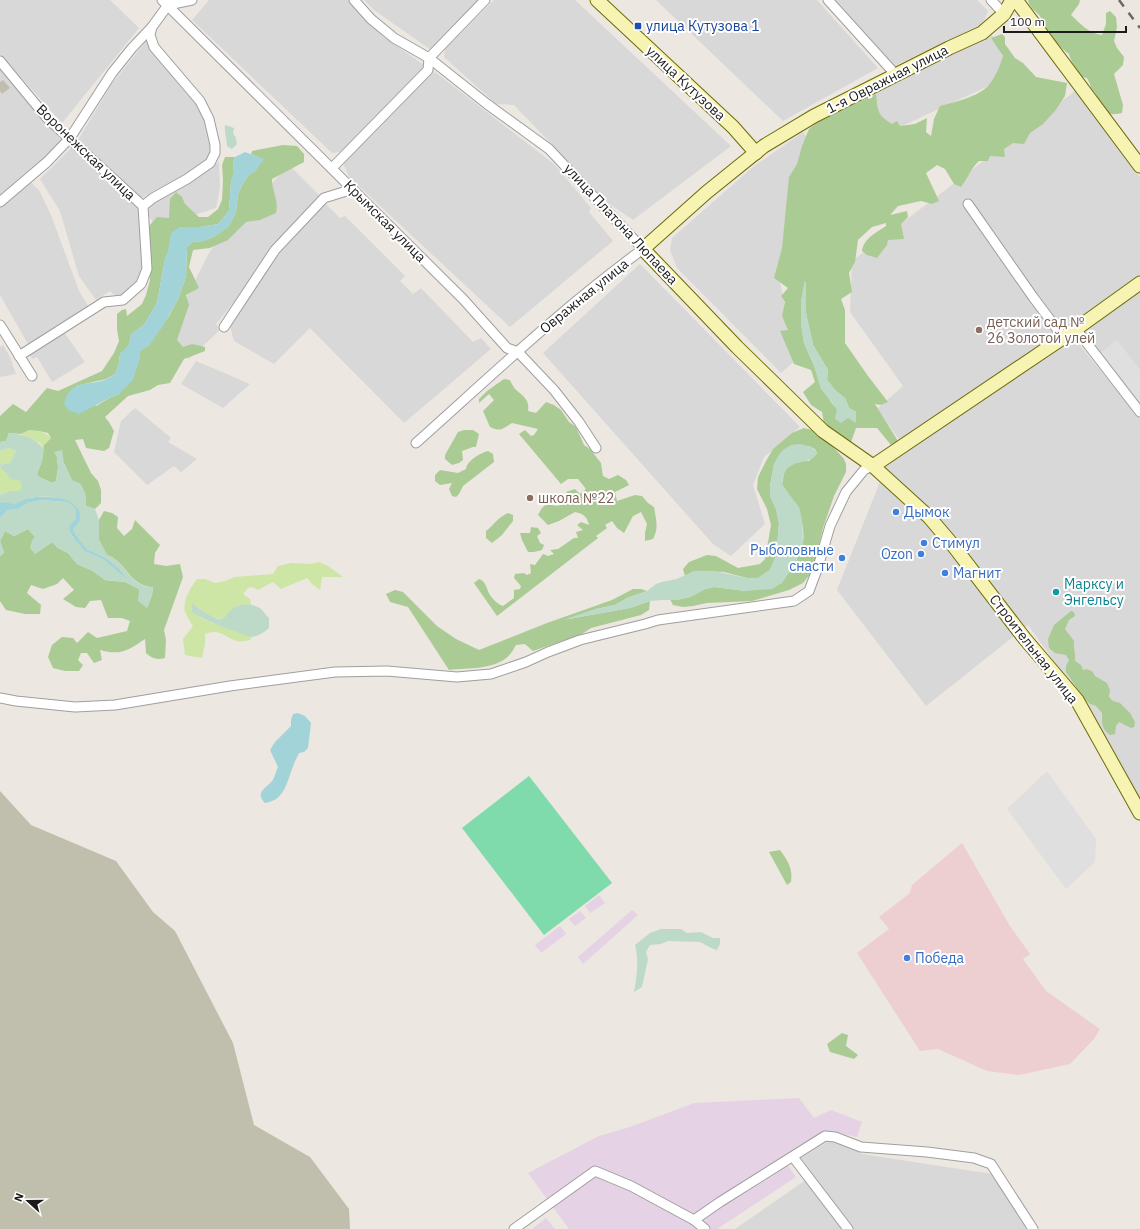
<svg xmlns="http://www.w3.org/2000/svg" width="1140" height="1229" font-family="'IBM Plex Sans',sans-serif">
	<style>
		.residential { fill: #d9d8d8 }
		.commercial { fill: #edcfd1 }
		.industrial { fill: #e5d2e4 }
		.construction { fill: #c0beac }
		.grass { fill: #cde6a6 }
		.forest { fill: #abcb95; fill-rule: evenodd }
		.wetland { fill: #bddac9 }
		.pitch { fill: #7fdaac }
		.parking { fill: #dfdfdf }
		.water { fill: #a1d3d9 }
		.lines { fill: none; stroke-linecap: round; stroke-linejoin: round }
		.street-casing { stroke: #9f9f9f; stroke-width: 11 }
		.secondary-casing { stroke: #6c6b07; stroke-width: 15 }
		.street { stroke: #fff; stroke-width: 9 }
		.secondary { stroke: #f7f3b3; stroke-width: 13 }
		.rail { stroke: #696969; stroke-width: 2.5; stroke-dasharray: 8 8; stroke-linecap: butt }
		.transit-dot { fill: #1a4fb4; stroke: #fff; stroke-width: 1.5 }
		.education-dot { fill: #8d6e63; stroke: #fff; stroke-width: 1.5 }
		.shop-dot { fill: #3f7fe0; stroke: #fff; stroke-width: 1.5 }
		.culture-dot { fill: #0f9aa8; stroke: #fff; stroke-width: 1.5 }
		.labels { text-anchor: middle; stroke-width: 4; stroke-linejoin: round; paint-order: stroke }
		.transit-label { font-size: 14px; fill: #164399; stroke: #fff; text-anchor: start }
		.street-label { font-size: 14px; fill: #1b1b1b; stroke: #fff }
		.education-label { font-size: 14px; fill: #785e54; stroke: #fff; text-anchor: start }
		.shop-label { font-size: 14px; fill: #366cbe; stroke: #fff; text-anchor: start }
		.culture-label { font-size: 14px; fill: #0d838f; stroke: #fff; text-anchor: start }
	</style>
	<rect width="100%" height="100%" fill="#ece7e0"/>
	<g class="residential">
		<polygon points="0,0 110,0 139,28 62,123 0,54"/>
		<polygon points="209,0 351,0 382,36 424,65 423,71 345,151 332,153 192,20"/>
		<polygon points="364,0 480,0 431,50 374,10"/>
		<polygon points="494,0 575,0 731,146 633,220 608,203 514,105 496,104 444,57 445,49"/>
		<polygon points="656,0 817,0 878,68 783,121"/>
		<polygon points="833,0 977,0 988,11 982,26 894,66 883,57"/>
		<polygon points="992,35 1012,75 885,134 864,95"/>
		<polygon points="147,40 172,71 201,110 209,130 212,150 202,165 139,199 78,140 111,85"/>
		<polygon points="0,67 64,139 63,142 0,198"/>
		<polygon points="435,72 554,164 591,208 589,212 613,241 510,327 349,177 343,163 427,77"/>
		<polygon points="1075,91 1140,177 1140,274 965,399 901,442 877,409 903,386 850,312 852,261"/>
		<polygon points="803,132 810,142 779,277 796,360 781,373 677,268 670,250 672,238 753,167"/>
		<polygon points="73,146 138,208 141,219 145,267 141,280 122,298 117,298 110,291 96,300 79,276 60,211 40,179"/>
		<polygon points="219,162 220,187 216,208 157,227 147,214 152,204"/>
		<polygon points="288,164 320,196 273,247 247,286 216,324 220,330 189,359 165,340 210,251 270,186"/>
		<polygon points="30,182 39,190 51,215 79,291 90,309 28,344 0,295 0,207"/>
		<polygon points="325,203 340,218 345,216 405,276 400,281 413,294 421,288 473,342 481,338 491,349 404,423 310,328 274,364 234,341 230,326 271,263"/>
		<polygon points="640,264 800,427 764,457 753,485 765,524 731,556 713,544 543,353"/>
		<polygon points="1140,289 1140,406 1082,332"/>
		<polygon points="63,331 85,362 52,382 37,357 32,359 29,353"/>
		<polygon points="1074,338 1140,419 1140,798 1091,713 1028,625 926,706 837,590 887,464"/>
		<polygon points="3,345 10,357 16,374 0,377 0,347"/>
		<polygon points="196,361 250,384 223,408 181,384"/>
		<polygon points="135,408 171,438 168,442 197,459 181,472 174,466 147,485 114,452 121,421"/>
		<polygon points="834,1138 862,1154 992,1174 1031,1229 735,1229 813,1175 801,1158"/>
	</g>
	<polygon class="commercial" points="962,843 1010,926 1030,954 1023,959 1046,991 1100,1029 1094,1039 1070,1064 1019,1075 987,1071 938,1049 920,1051 857,953 889,929 879,917 910,893 912,885"/>
	<g class="industrial">
		<polygon points="599,895 605,903 590,913 585,906"/>
		<polygon points="632,910 638,915 583,964 578,957"/>
		<polygon points="580,911 586,918 575,926 569,919"/>
		<polygon points="560,926 566,934 541,953 535,945"/>
		<polygon points="799,1098 814,1118 831,1110 862,1122 857,1137 830,1131 783,1159 796,1177 717,1229 569,1229 528,1173 599,1136 630,1127 694,1103"/>
		<polygon points="546,1218 555,1229 532,1229"/>
	</g>
	<g class="construction">
		<polygon points="3,80 10,88 2,94 0,91 0,82"/>
		<polygon points="0,791 31,825 116,861 153,912 175,931 233,1043 254,1125 310,1157 349,1209 350,1229 0,1229"/>
	</g>
	<g class="grass">
		<path d="M29,430c9,1 16,1 22,8l-7,7v4l-4,-6 -19,-9z"/>
		<polygon points="10,448 16,451 10,463 0,465 1,469 22,481 22,487 19,491 9,491 1,495 0,492 0,453 1,450"/>
		<path d="M319,562l9,4 15,11h-21l-2,13 -8,-6 -5,-6 -26,11 -8,-7 -15,8 -6,-3 -4,1 -5,6 7,5 1,6c-5,0 -12,0 -16,2 -7,4 -9,14 -18,11 -8,-1 -13,-7 -20,-11l4,11 11,5 40,14 -2,3c-4,1 -9,2 -13,1 -14,-4 -16,-13 -32,-7v10l-3,14 -17,-3 -2,-16 10,-13c-3,-4 -6,-10 -8,-14 -3,-11 6,-25 12,-33h8l10,4 10,-2 10,-4 38,-3 5,-8 13,-3 19,1z"/>
	</g>
	<g class="forest">
		<path d="M1028,0h52l-1,4 -8,11c10,9 17,18 31,20l4,-11v-11l4,-2 6,6 1,10 -3,14 3,7 7,9 -1,8 -9,9 9,31 -1,8c-27,6 -17,-12 -31,-25l-1,-4 -3,-6 -6,-1c-4,-9 -10,-14 -12,-23 -9,-6 -17,-16 -23,-25 -3,-5 -4,-11 -7,-14 -5,-6 -9,-6 -11,-15z"/>
		<path d="M1002,34l3,3v7l10,14 8,5 13,14 31,6 -2,13 -10,15 -12,13 -13,9 -6,11 -11,-1 -9,6 1,8 -15,-1 -2,5h-9c-8,7 -11,17 -18,26l-7,-3 -9,-15 -8,-4 -11,8 13,28 -7,3 -11,-3 -23,5 -8,9 17,-4 1,6 -7,7 3,15 -16,1 -1,5 -10,13 -10,-3 -5,-4c2,-13 14,-18 24,-25v-3l-14,4 -14,13 -3,22 -6,11 3,19 -11,7 4,11v33l23,33 20,26 -7,3 -6,-1 23,37 -7,4 -14,-17h-21l-6,17 -25,-15 -3,-18 -11,-7 -8,-13 12,-10 -4,-12 -17,-6 -14,-33 8,-1 -6,-14 3,-14 -4,-6 7,-8 -14,-10 8,-30 7,-71 8,-13 5,-18 7,-17 9,-7 58,-28c2,17 1,21 16,30l5,-3 3,5 15,-2 12,-6 -1,14 5,4 3,-17 6,-13c15,-4 38,-9 49,-21 7,-9 11,-19 14,-29l-12,-18zM805,281l1,8v24l7,32 15,25 -1,10 9,11 9,7 4,10 7,4 -9,6 -10,-9 -7,-8 -26,-58 -3,-19v-22z"/>
		<path d="M283,145l14,1 7,8v8l-32,17c0,13 7,21 4,34l-16,7 -14,2 -18,18 -18,8 -17,2 -4,17 10,21 -13,7 3,10 -12,35 6,7 9,-3 13,3v4l-21,8 -14,24 -12,2 -8,5 -22,6 -23,21 4,5 5,9 -5,17 -5,3 -18,-3 -3,-9 -8,1 16,33 7,8 3,9v13l-6,6 -9,-3 -1,-13 -13,-12 -8,-18 -7,-7 1,12 -2,13 -4,2 -13,-6 -2,-3 5,-13 2,-16 7,-7 -3,-5 -9,-2 -10,-1 -8,4 -12,-1 -3,8 -6,1v-26l13,-12 13,8 21,-24 11,3 44,-20 12,-18 5,-12 -2,-12v-15l5,-4 4,-1 1,7 15,-12 4,-9 4,-15 -2,-32 1,-22 8,-9 12,1 1,-19 6,-7 6,5 3,7 14,13h9l10,-8 4,-9 1,-20 -1,-15 3,-8h10l-2,6 1,9 -3,10 -2,29 -11,13 -18,3h-20l-15,32 -8,44 -13,22 -13,9c-1,10 -3,14 -11,20l-1,9 -4,11 -9,5 -30,7 20,20 15,-9 8,-3 21,-36v-7l9,-6 20,-29 9,-17 8,-22 1,-30 6,-5 10,-1 12,-5 14,-10 7,-14 2,-17 4,-10 6,-9 8,-6 7,-11 -12,-5 1,-3z"/>
		<path d="M504,379l6,1c1,3 3,6 5,9 8,7 15,11 13,22l8,2 10,-11 8,3 7,5 8,12 7,5 8,18 6,4 11,14 2,13 6,3 9,-4 8,5 3,5 -14,7 2,9 18,-6 7,1 6,7 6,4c2,12 5,21 -1,32l-8,2v-8l2,-9 -6,-12 -8,4 -9,17 -7,-5 -5,-7 -7,4 2,3 -11,8 2,2 -101,78 -23,-33 5,-4c8,3 7,10 11,16 3,5 8,9 13,11l11,-8v-8l6,-1 1,-3 -7,-8 1,-4 9,-1 3,2 4,-2 -1,-9 5,1 8,-11 5,2 6,-2 -4,-4 8,-1 16,-11h4l-2,-6 7,-2 -6,-5 4,-3 8,3c-2,-9 -6,-11 -14,-13l-16,9 -11,4 -10,-10 4,-7 6,-5c7,5 16,3 20,-5l-2,-6 9,-3 5,5 6,-5 -8,-10h-10l-7,5 -42,-50 6,-4 6,6 3,-1 4,-6 -26,-6c-10,6 -11,9 -22,4l-7,-16 11,-11 -5,-6 -10,9v-4l8,-8z"/>
		<path d="M804,428l8,2 9,7 14,12 9,10 2,5v8l-12,24 -11,32 -11,44 -9,11 -14,7 -37,11 -45,2 -14,3 -10,1 -10,-2 -3,-6 7,1 13,-3 15,-8 9,-2 32,4 49,-27c2,-6 6,-14 8,-21 3,-22 -8,-42 -21,-58l2,-12 3,-5 11,-7h11l8,-8 -2,-4 -6,-3 -35,18 -4,22v10l6,13 3,14 -3,33 -6,14 -12,8h-11l-23,-6 -30,-1 -9,5 -2,-7 6,-7 18,-7 9,1 22,12 22,-4 5,-5 6,-34 -4,-16 -10,-20 1,-12 8,-16 7,-12 19,-16z"/>
		<polygon points="464,430 473,430 479,434 476,447 473,447 462,451 463,460 459,463 452,465 445,459 445,455 458,432"/>
		<path d="M488,451l5,3 1,8 -31,24 -4,8 -3,3 -4,-1 -3,-7 3,-6 -12,2 -5,-4v-6l5,-5 18,3 8,-4c1,-8 14,-16 22,-18z"/>
		<path d="M104,511l8,2 6,4 -1,11 7,8 8,-7 3,-9 25,25 -5,8 -1,11 12,2 14,-2 3,13 -19,53 2,10 -1,18c-8,2 -12,1 -19,-5l-1,-14c-16,11 -25,17 -45,11l2,10 -8,3 -7,-10h-6l-3,7 5,5 -4,6h-14l-12,-3 -5,-11 4,-12 10,-8 11,1 4,5 11,-11 9,6 30,-7 3,-10 -8,-3h-14l-7,-18 -11,1 -5,7 -9,-1 -13,-8 11,-9 -11,-12 -6,6 -14,5 -12,-4 -4,8 14,12 -1,9h-15l-19,-4 -6,-9v-45l4,-3 -4,-12 5,-10 9,5 14,-7 7,8v17l17,-12 6,6 10,5 9,11 16,7 12,9 20,2 14,7 8,19 5,-13 1,-8c-23,0 -27,-26 -46,-32l-8,-15v-20z"/>
		<path d="M508,513l5,2v6l-11,14 -10,8 -6,-5v-7c8,-6 12,-14 22,-18z"/>
		<polygon points="531,527 538,528 541,533 537,536 540,543 544,545 542,550 534,552 528,552 522,540 520,533 530,533"/>
		<path d="M633,589h8l6,2 -20,7 -12,7 -19,4 -28,10 62,-11 20,-7 -1,9 -8,5 -50,13 -9,6 -49,17 -8,-7 -9,1c-2,3 -3,6 -5,8 -12,17 -43,15 -62,17l-41,-63 -18,-5 -4,-8 9,-4 8,2 34,34 19,13 23,11 68,-27 65,-23z"/>
		<path d="M1071,611l3,1 1,4 -6,4 -4,9 9,12c-1,7 2,13 1,20l6,4 2,5 3,-1 6,2 3,5 12,7 3,7 -1,7 4,4 7,2 10,10 5,9 -1,5 -3,1 -12,-6 -3,4 -1,8 -5,1c-9,-7 -8,-11 -8,-22l-6,-7 -6,-2 -7,-7 -17,-25v-6l3,-6 -3,-5 -11,-2 -6,-5 -1,-9 6,-14z"/>
		<path d="M780,850c8,11 13,19 11,32l-4,3 -18,-33z"/>
		<polygon points="842,1033 848,1035 846,1046 858,1055 854,1059 830,1052 827,1044"/>
	</g>
	<g class="wetland">
		<path d="M225,125l9,3 -1,5 3,5 1,6 -5,5 -5,-3c0,-7 -3,-14 -2,-21z"/>
		<polygon points="805,280 806,289 806,313 813,345 828,370 827,380 836,391 845,398 849,408 856,412 856,423 848,418 841,423 835,419 837,409 821,389 812,360 804,343 801,324 801,302"/>
		<path d="M9,433c14,1 26,5 35,16l-2,12 -5,13 2,3 13,6 4,-2c2,-10 4,-21 -2,-29l8,-2 2,13 8,17 9,4 4,9 1,13 9,3 4,11v20l8,15c19,6 23,33 46,32l-1,8 -5,13 -9,-7 1,-12 -14,-7 -20,-2 -12,-9 -16,-7 -9,-11 -10,-5 -6,-6 -17,12 -5,-6 2,-8 3,-3 -7,-8 -14,7 -9,-5 -5,10 4,12 -4,3v-38l8,-8 10,-1 9,-6 14,-3 26,2 5,3 4,6 1,8 -8,7 3,11 9,7 3,7 19,8 21,17 -20,-19 -17,-8 -11,-14 -3,-5 7,-11 -5,-13c-13,-8 -23,-11 -39,-9 -7,0 -13,5 -20,7 -5,1 -11,-1 -16,-2v-10l1,3 8,-4h10l3,-4 -1,-6 -11,-2 -3,-6 -6,-4 -1,-4 10,-2 6,-12 -6,-3 -9,2 -1,3v-11l6,-1z"/>
		<path d="M800,444c7,2 14,2 17,9 -6,13 -26,5 -32,19 -2,3 -3,8 -3,13l17,22 3,13 1,23 -8,21 -13,19 -10,6 -14,1 -12,1 -32,-4 -9,2 -15,8 -13,3h-15l-12,1 -20,7 -67,12 33,-11 19,-4 12,-7 20,-7 9,-7 6,-2 15,-3 17,-8h20l33,7h11l12,-8 6,-14 3,-33 -3,-14 -6,-13v-10l4,-22 4,-8 5,-6 8,-5z"/>
		<path d="M192,603c4,4 22,16 27,16 6,0 8,-5 12,-9 6,-6 19,-7 27,-3 4,2 7,7 11,11v10c-5,4 -10,8 -17,9 -4,0 -10,-3 -15,-5 -16,-5 -31,-11 -45,-20z"/>
		<path d="M661,929h20l6,4 14,-1 12,6h7v6l-3,6 -6,-2 -11,-6 -32,-1 -7,3 -11,1 -4,7 2,7 -6,28 -8,5c3,-15 5,-32 1,-47l15,-12z"/>
	</g>
	<polygon class="pitch" points="529,776 612,883 544,935 462,828"/>
	<g class="parking">
		<polygon points="1117,340 1140,370 1140,405 1096,356"/>
		<polygon points="1047,771 1096,839 1095,862 1066,889 1007,809"/>
	</g>
	<g class="water">
		<path d="M245,152l19,7 -8,11 -8,6 -6,9 -4,10 -2,17 -7,14 -14,10 -12,5 -10,1 -6,5 -1,30 -8,22 -15,27 -14,19 -9,6v7l-7,22 -14,14 -8,3 -32,17 -11,-4 -4,-6c6,-26 25,-17 43,-25 3,-2 6,-4 8,-5l4,-11 1,-9c8,-6 10,-10 11,-20l13,-9 13,-22 8,-44 3,-7 2,-14 2,-6 8,-5h20l18,-3 11,-13 2,-29 3,-10 -1,-9 2,-6z"/>
		<path d="M36,497c14,0 32,-1 41,11 2,3 4,7 3,12 -2,3 -5,7 -7,10l3,5 11,14 17,8 15,12 8,10 -24,-20 -19,-8c-6,-12 -13,-10 -15,-25l7,-7v-8l-4,-6 -5,-3 -26,-2 -14,3 -9,6 -10,1 -8,8v-16l15,2 11,-5z"/>
		<path d="M298,713l7,3 6,7 -3,25 -4,4 -5,1c-1,3 -4,7 -5,11 -7,16 -8,36 -29,39 -11,-11 2,-15 8,-23 2,-4 3,-9 5,-13l-8,-17 5,-8 16,-16v-6l2,-6z"/>
	</g>
	<g class="lines">
		<g class="street-casing">
			<g id="street">
				<polyline points="162,0 463,299 507,348 518,352 554,390 579,422 596,448"/>
				<path d="M354,0l17,19 23,19 35,20 58,46 62,45 94,100c-81,59 -153,128 -227,194"/>
				<polyline points="828,0 896,75"/>
				<polyline points="991,0 1004,14"/>
				<polyline points="0,61 47,118 143,206"/>
				<polyline points="332,168 428,70 429,58 485,0"/>
				<polyline points="0,202 47,162 70,138 112,73 132,48 152,27 168,5 192,0"/>
				<polyline points="968,204 1033,297 1063,337"/>
				<polyline points="0,325 32,376"/>
				<polyline points="224,327 275,250 324,198 353,189"/>
				<polyline points="1076,329 1140,412"/>
				<polyline points="19,356 104,302 123,300 141,284 147,269 143,206 153,198 187,179 210,163 215,153 215,145 209,119 200,101 154,47 150,35 152,27"/>
				<polyline points="0,698 16,701 75,707 115,705 230,686 335,672 387,671 457,677 491,674 526,662 548,652 580,640 645,624 658,620 794,601 809,591 818,567 830,526 846,492 864,470 873,466"/>
				<polyline points="793,1157 848,1229"/>
				<polyline points="694,1220 705,1229"/>
				<polyline points="514,1229 595,1171 631,1186 694,1220 720,1202 825,1136 835,1137 861,1147 927,1152 974,1158 991,1164 1033,1229"/>
			</g>
		</g>
		<g class="secondary-casing">
			<g id="secondary">
				<polyline points="597,0 733,127 756,153"/>
				<polyline points="1012,0 1004,14 982,33 949,48 814,116 764,146 707,192 643,249 737,347 823,431 873,466 929,517 952,544 1025,639 1077,700 1140,813"/>
				<polyline points="1016,0 1140,166"/>
				<polyline points="873,466 1076,329 1140,283"/>
			</g>
		</g>
		<use href="#street" class="street"/>
		<use href="#secondary" class="secondary"/>
		<polyline class="rail" points="1119,0 1140,28"/>
	</g>
	<rect class="transit-dot" x="634" y="22" width="8" height="8" rx="2"/>
	<g class="education-dot">
		<circle cx="979" cy="330" r="4"/>
		<circle cx="530" cy="498" r="4"/>
	</g>
	<g class="shop-dot">
		<circle cx="896" cy="512" r="4"/>
		<circle cx="924" cy="543" r="4"/>
		<circle cx="921" cy="554" r="4"/>
		<circle cx="842" cy="558" r="4"/>
		<circle cx="945" cy="573" r="4"/>
		<circle cx="907" cy="958" r="4"/>
	</g>
	<circle class="culture-dot" cx="1056" cy="592" r="4"/>
	<g class="labels">
		<g class="transit-label">
			<text x="646" y="31">улица Кутузова 1</text>
		</g>
		<g class="street-label">
			<text transform="translate(887 79) rotate(-27)" y="5">1-я Овражная улица</text>
			<text transform="translate(686 83) rotate(43)" y="5">улица Кутузова</text>
			<text transform="translate(86 152) rotate(44)" y="5">Воронежская улица</text>
			<text transform="translate(385 221) rotate(45)" y="5">Крымская улица</text>
			<text transform="translate(621 224) rotate(47)" y="5">улица Платона Люпаева</text>
			<text transform="translate(584 296) rotate(-39)" y="5">Овражная улица</text>
			<text transform="translate(1034 649) rotate(52)" y="5">Строительная улица</text>
		</g>
		<g class="education-label">
			<text x="987" y="327">детский сад №<tspan x="987" dy="16">26 Золотой улей</tspan></text>
			<text x="538" y="503">школа №22</text>
		</g>
		<g class="shop-label">
			<text x="904" y="517">Дымок</text>
			<text x="932" y="548">Стимул</text>
			<text x="834" y="555" text-anchor="end">Рыболовные<tspan x="834" dy="16">снасти</tspan></text>
			<text x="913" y="559" text-anchor="end">Ozon</text>
			<text x="953" y="578">Магнит</text>
			<text x="915" y="963">Победа</text>
		</g>
		<g class="culture-label">
			<text x="1064" y="589">Марксу и<tspan x="1064" dy="16">Энгельсу</tspan></text>
		</g>
	</g>
	<g transform="translate(28 1201) rotate(291)" stroke="#ffffff" stroke-width="3" paint-order="stroke">
	<path d="M0-3L7 15L0 10L-7 15Z" fill="#1b1b1b"/>
	<text y="-6" font-size="11" font-weight="bold" text-anchor="middle" fill="#1b1b1b">N</text>
	</g>
	<path d="M1004 26v6h122v-6" fill="none" stroke="#1b1b1b" stroke-width="2"/>
	<text x="1010" y="26" font-size="12" fill="#1b1b1b" stroke="#ffffff" stroke-width="3" paint-order="stroke">100 m</text>
</svg>
